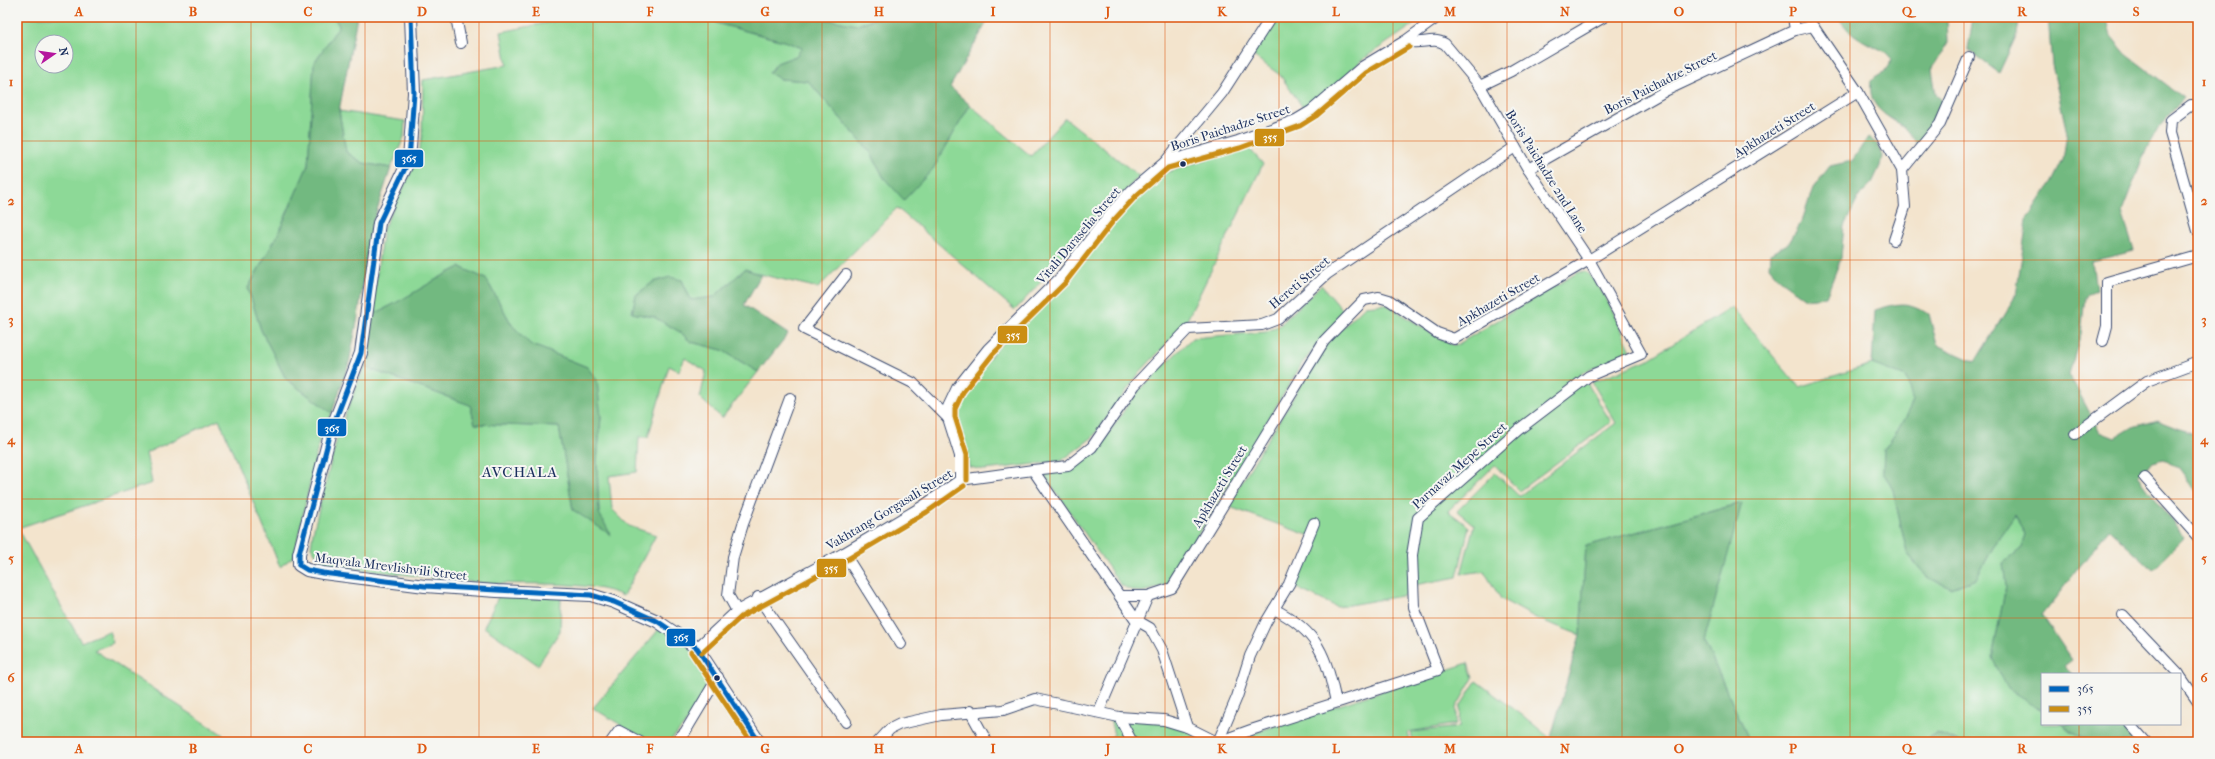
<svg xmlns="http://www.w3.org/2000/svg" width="2215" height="759" font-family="'IM FELL French Canon',serif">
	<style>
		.green { fill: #8dd997; stroke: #54847a; fill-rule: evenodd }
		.forest { fill: #72b980; stroke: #46746f }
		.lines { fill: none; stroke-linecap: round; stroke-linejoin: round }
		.minor-casing { stroke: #3b4a6f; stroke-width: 12 }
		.tertiary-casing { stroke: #3b4a6f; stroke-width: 14 }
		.minor { stroke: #fff; stroke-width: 10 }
		.tertiary { stroke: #fff; stroke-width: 12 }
		.bus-1-casing { stroke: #f6f6f2; stroke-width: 8 }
		.bus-2-casing { stroke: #f6f6f2; stroke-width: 8 }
		.bus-1 { stroke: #0065bd; stroke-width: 5 }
		.bus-2 { stroke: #cb8e13; stroke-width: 5 }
		.grid { fill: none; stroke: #de5710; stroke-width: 1; stroke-opacity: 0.55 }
		.bus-dot { fill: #1b2f5e; stroke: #f6f6f2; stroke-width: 1.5 }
		.labels { text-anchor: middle; stroke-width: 4; stroke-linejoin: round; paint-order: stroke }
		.street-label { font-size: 13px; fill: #1b2f5e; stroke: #f6f6f2 }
		.quarter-label { font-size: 15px; letter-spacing: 1px; fill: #1b2f5e; stroke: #f6f6f2 }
		.line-badge { stroke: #f6f6f2; stroke-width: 1.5 }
		.badge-label { font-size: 11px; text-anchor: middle; font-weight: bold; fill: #fff }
		.neatline { fill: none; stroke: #de5710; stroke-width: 1.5 }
		.grid-label { font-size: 13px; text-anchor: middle; font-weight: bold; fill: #de5710 }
	</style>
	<rect width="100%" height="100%" fill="#f6f6f2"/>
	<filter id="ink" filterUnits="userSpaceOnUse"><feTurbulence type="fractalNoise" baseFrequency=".025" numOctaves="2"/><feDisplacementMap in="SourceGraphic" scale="8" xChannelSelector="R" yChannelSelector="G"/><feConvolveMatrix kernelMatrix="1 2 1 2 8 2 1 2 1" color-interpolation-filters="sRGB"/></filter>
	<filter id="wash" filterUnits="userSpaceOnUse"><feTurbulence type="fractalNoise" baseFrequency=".012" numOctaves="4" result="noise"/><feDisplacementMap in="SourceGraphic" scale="16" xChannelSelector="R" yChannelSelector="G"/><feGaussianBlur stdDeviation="0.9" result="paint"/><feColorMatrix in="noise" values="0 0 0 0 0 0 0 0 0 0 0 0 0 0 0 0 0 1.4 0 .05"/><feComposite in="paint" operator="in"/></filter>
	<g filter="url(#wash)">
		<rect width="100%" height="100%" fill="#f3e4cd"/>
		<g class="green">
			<path d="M17,17h317l5,9 -25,37 -6,102 -31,71 -29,52 13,42 25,49 46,34 -12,24 -26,119 -14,11 -61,-148 -73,34 6,30 -134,45 63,114 28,-11 4,12 -19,7 134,88 -3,4h-208zM42,42h24v24h-24z"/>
			<path d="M576,17h136l4,6 71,19 15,6 -6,8 -19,7 3,16 28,2 63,72 13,25 49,-9 37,-64 61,51 34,-38 74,58 -124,134 -118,-102 -79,80c-25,-7 -49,-10 -73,-19l-31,28 -23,3 -9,-20 -29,2 -17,13 -4,18 22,4 26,15 11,10 31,8 36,22 -36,46 -22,-20 6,-27 -21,-13 -6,13 -10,-5 -21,71h-9l-2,35 -28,4 3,33 17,17 27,9 -33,61c-31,-16 -101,-11 -138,-13 -52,-4 -103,-12 -155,-17l-8,-3 -11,-16 2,-15 26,-101 25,-64 106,38 5,19 84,3 14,83 26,3 -2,-50 4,-46 -14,-50 -57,-23 -18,-19 -26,-46 -26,-12c-30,14 -57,35 -89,48l12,-86 31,-63 8,-28 1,-58 84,-15 -6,-33z"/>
			<polygon points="815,17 879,17 857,25"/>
			<polygon points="1276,17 1425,17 1366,57 1322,97 1304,109 1280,75 1252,55"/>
			<polygon points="339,111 405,121 404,137 391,168 363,163 346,152"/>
			<polygon points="1247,146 1263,164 1185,324 1140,372 1093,437 1061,461 985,470 969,467 957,415 959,400 993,353 1036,310 1125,209 1149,186 1165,173"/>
			<path d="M1585,271c22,20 34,55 47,82l-51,20 30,49 -92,69 -24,-26 -47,46 21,16 -12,50 -48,9 -2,9 -70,12 -43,-20 22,-49 -89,-32 99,-162 39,-38 21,-2 53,34 16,8 122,-73z"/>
			<path d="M1321,285l24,28 -42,49 -135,222c-21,7 -29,13 -48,0l-77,-111 28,-3 29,-24 36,-53 56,-55 74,-6 14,-7z"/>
			<polygon points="1732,307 1799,387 1872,364 1906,377 1913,402 1898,430 1884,449 1883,472 1893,490 1907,553 1927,577 1951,588 1976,579 1995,544 2015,515 2026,533 2022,548 2003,563 2006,586 1992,658 2033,705 2042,710 2042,724 2062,724 2070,731 2091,742 1959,742 1937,733 1922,742 1750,742 1704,641 1741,503 1586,546 1580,635 1536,618 1501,599 1484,571 1461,574 1474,525 1457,511 1495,473 1519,496 1616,423 1592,382 1649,359"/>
			<polygon points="499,595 561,596 560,631 538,665 484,627"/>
			<polygon points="660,628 689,645 705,668 707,683 698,710 669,742 649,742 593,708"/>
			<polygon points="1468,663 1473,678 1456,708 1456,724 1408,732 1410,742 1238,742 1238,738"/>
			<polygon points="1476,681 1522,715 1555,742 1413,742 1411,732 1459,727 1460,707"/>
			<polygon points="1109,715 1181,725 1190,730 1200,742 1102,742 1114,735"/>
		</g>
		<g class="forest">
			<polygon points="334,17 357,17 339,111 346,152 363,163 391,168 371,228 358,317 349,363 332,413 286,379 261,330 248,288 277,236 308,165 314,63 339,26"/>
			<polygon points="712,17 815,17 857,25 879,17 976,17 987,22 950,87 970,105 933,169 904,200 884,178 871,153 808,81 780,79 769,73 777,63 796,56 802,48 787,42 716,23"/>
			<path d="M1838,17h109l1,25 -16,27 4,26 7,6 -7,20 -18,23c-6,-6 -12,-16 -19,-20 -19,-12 -31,-20 -28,-44l13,-8 8,-12c-7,-11 -12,-10 -23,-16 -13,-7 -23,-14 -31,-27z"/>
			<polygon points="1973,17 2020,17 2017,34 1999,73 1968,50"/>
			<path d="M2048,17h61l-2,2 4,17 15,18 58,44 -25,28 -13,24 -24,62 12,39 -42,10 4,29 -11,7 -4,37 -12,40 31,58 15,6 18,-11 24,-7 36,14 5,5v55l-19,-26 -15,-8 -11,3 -15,12 46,63 -31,31 -44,-40 -67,86 30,45 -8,6 8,8h-30v36l-34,-21 -16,-31 14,-72 -3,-23 19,-15 4,-15 -11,-18 -20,29 -19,35 -25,9 -24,-11 -20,-24 -14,-63 -10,-18 1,-23 14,-19 15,-28 -7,-25 -34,-13 3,-54c24,-7 32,-10 54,4l8,31 38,17 41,-67 11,-75 25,-38 11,-22 4,-27 -15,-68z"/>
			<polygon points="1868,137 1877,144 1882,156 1880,166 1872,183 1860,195 1844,226 1841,258 1826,297 1805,299 1782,282 1769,267 1770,254 1789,243 1802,221 1813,188 1830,166 1852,161"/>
			<path d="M460,267l26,12 26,46 18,19 57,23 10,13 4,37 -4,46 2,50 12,22 -38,-25 -14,-83 -84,-3 -5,-19 -106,-38 6,-25 1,-27c31,-13 59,-34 89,-48z"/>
			<polygon points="745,269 761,275 744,305 788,334 758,372 722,350 691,342 680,332 654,317 632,313 636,295 653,282 670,277 682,280 691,300 714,297"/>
			<polygon points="1742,503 1704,641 1750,742 1555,742 1551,737 1580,635 1586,546"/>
			<path d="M2062,724h59l15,18c-32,0 -48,4 -74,-18z"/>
			<polygon points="1937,733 1959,742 1922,742"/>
		</g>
	</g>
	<g filter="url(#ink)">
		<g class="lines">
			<g class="minor-casing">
				<g id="minor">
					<polyline points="456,17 461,43"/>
					<polyline points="1795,30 1813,26 1858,92 1902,170 1905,207 1894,240"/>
					<polyline points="1480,86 1511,71 1604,17"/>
					<polyline points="2198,105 2191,105 2171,120 2170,133 2198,231"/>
					<polyline points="1165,162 1238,141 1296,120 1311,111 1362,67 1405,41 1438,17"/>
					<polyline points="1528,169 1667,90 1795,30 1793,17"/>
					<polyline points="1902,170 1940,124 1969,57"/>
					<polyline points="846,275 804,329 913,383 948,418"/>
					<polyline points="2103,341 2107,326 2107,282 2198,256"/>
					<polyline points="2075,434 2147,381 2198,362"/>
					<polyline points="1033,470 1068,466 1092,447 1135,385 1188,329 1262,325 1278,319 1327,274 1515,147"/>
					<polyline points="2145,478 2198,537"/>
					<polyline points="960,480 960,456 948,418 948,407 957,388 988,349 1059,279 1109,215 1132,190 1165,162 1222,93 1271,17"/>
					<polyline points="844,553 901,644"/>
					<polyline points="1121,596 1148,596 1172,588 1324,341 1364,300 1379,297 1389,300 1437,333 1454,339 1589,260 1858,92"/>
					<polyline points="758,597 846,722"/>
					<path d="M1274,609c45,23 52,47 62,93"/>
					<polyline points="737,611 728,595 733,557 743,524 790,398"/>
					<polyline points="2123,615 2179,674"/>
					<polyline points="697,648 737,611 844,553 923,506 960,480 1033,470 1136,620 1150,628 1162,650 1187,727"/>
					<polyline points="2180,676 2198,702"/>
					<polyline points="970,711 987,742"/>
					<polyline points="1099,711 1148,596"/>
					<polyline points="1119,717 1132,742"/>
					<polyline points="2130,724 2146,742"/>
					<polyline points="611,742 619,731 640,742"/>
					<polyline points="675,742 685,732 718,677"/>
					<polyline points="878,742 890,729 900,724 941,715 1003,710 1035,699 1119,717 1164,720 1187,727 1217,742"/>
					<path d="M1218,742l33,-12 187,-60 -24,-63 -2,-52 6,-37 100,-88 71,-54 52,-22 -52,-94 -61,-91 -48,-83 -35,-42c-12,-8 -25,2 -40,-3"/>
					<polyline points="1218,742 1237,697 1250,656 1266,622 1289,584 1314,523"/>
				</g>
			</g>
			<g class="tertiary-casing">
				<polyline id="tertiary" points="411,17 414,93 409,160 379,223 361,353 331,431 299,554 299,565 307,570 323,573 425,586 497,591 591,595 614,602 657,621 697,648 759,742"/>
			</g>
			<use href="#minor" class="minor"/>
			<use href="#tertiary" class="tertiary"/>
			<g class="bus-1-casing">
				<g id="bus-1">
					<polyline points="299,565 299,554 331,431 361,353 379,223 409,160 414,93 411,17"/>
					<polyline points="299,565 307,570 323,573 425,586 591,595 614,602 657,621 697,648 759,742"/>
				</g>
			</g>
			<g class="bus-2-casing">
				<g id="bus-2">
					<polyline points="967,480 967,455 955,417 955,409 963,392 993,354 1065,283 1114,220 1137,195 1168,168 1240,148 1300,126 1316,116 1366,73 1409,47"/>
					<polyline points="691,652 751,742"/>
					<polyline points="702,653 741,617 848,559 927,512 964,486"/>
				</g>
			</g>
			<use href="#bus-1" class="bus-1"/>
			<use href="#bus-2" class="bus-2"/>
		</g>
	</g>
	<path class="grid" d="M136,17v725M251,17v725M365,17v725M479,17v725M593,17v725M708,17v725M822,17v725M936,17v725M1050,17v725M1165,17v725M1279,17v725M1393,17v725M1507,17v725M1622,17v725M1736,17v725M1850,17v725M1964,17v725M2079,17v657M17,141h2181M17,260h2181M17,380h2181M17,499h2181M17,618h2181M2079,724v18"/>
	<g class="bus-dot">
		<circle cx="1183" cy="164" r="3.5"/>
		<circle cx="717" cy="678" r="3.5"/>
	</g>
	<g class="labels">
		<g class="street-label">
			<text transform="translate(1660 82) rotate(-27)" y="5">Boris Paichadze Street</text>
			<text transform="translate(1230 127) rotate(-18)" y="5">Boris Paichadze Street</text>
			<text transform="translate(1774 129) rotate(-32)" y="5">Apkhazeti Street</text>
			<text transform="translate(1547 171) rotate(58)" y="5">Boris Paichadze 2nd Lane</text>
			<text transform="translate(1078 235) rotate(-50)" y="5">Vitali Daraselia Street</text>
			<text transform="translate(1299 282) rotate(-40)" y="5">Hereti Street</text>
			<text transform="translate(1498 299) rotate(-30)" y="5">Apkhazeti Street</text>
			<text transform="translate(1459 465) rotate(-42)" y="5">Parnavaz Mepe Street</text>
			<text transform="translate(1219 486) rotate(-59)" y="5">Apkhazeti Street</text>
			<text transform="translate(889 509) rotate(-31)" y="5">Vakhtang Gorgasali Street</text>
			<text transform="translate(391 566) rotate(7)" y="5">Maqvala Mrevlishvili Street</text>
		</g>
		<g class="quarter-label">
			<text x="520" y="477">AVCHALA</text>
		</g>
	</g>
	<g class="line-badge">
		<rect x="1254" y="128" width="31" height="19" rx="4" fill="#cb8e13"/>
		<rect x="394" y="149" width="30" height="19" rx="4" fill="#0065bd"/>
		<rect x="997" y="325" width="31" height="19" rx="4" fill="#cb8e13"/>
		<rect x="317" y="418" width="30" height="19" rx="4" fill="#0065bd"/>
		<rect x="816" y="558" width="31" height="20" rx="4" fill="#cb8e13"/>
		<rect x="666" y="628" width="30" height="19" rx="4" fill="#0065bd"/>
	</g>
	<g class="badge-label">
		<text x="1270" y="141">355</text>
		<text x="409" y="162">365</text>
		<text x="1013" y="339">355</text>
		<text x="332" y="432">365</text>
		<text x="831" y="572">355</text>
		<text x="681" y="641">365</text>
	</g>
	<rect width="2215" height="759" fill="none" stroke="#f6f6f2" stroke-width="44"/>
	<rect x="2041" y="673" width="140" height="52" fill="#f6f6f2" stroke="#9ea6b7"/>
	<rect x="2049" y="686" width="20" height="6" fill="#0065bd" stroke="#9ea6b7"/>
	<text x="2077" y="693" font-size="12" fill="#1b2f5e">365</text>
	<rect x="2049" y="706" width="20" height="6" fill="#cb8e13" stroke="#9ea6b7"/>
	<text x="2077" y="713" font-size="12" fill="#1b2f5e">355</text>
	<g transform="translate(54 54) rotate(77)"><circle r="19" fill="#f6f6f2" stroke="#9ea6b7"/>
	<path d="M0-3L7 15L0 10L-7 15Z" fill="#b5179e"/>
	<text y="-6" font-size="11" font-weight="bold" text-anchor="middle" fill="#1b2f5e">N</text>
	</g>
	<rect x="22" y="22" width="2171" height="715" class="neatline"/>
	<g class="grid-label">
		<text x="79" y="16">A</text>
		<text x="193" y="16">B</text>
		<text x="308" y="16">C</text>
		<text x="422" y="16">D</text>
		<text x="536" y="16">E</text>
		<text x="650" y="16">F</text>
		<text x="765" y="16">G</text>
		<text x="879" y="16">H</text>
		<text x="993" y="16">I</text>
		<text x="1108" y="16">J</text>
		<text x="1222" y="16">K</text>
		<text x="1336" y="16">L</text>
		<text x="1450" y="16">M</text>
		<text x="1565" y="16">N</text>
		<text x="1679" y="16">O</text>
		<text x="1793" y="16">P</text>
		<text x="1907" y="16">Q</text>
		<text x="2022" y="16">R</text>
		<text x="2136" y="16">S</text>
		<text x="11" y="86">1</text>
		<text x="2204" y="86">1</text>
		<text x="11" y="205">2</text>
		<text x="2204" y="205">2</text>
		<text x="11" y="324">3</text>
		<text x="2204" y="324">3</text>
		<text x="11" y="444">4</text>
		<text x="2204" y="444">4</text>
		<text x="11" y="563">5</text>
		<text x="2204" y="563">5</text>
		<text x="11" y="682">6</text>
		<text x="2204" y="682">6</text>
		<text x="79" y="753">A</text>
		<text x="193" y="753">B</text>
		<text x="308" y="753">C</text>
		<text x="422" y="753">D</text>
		<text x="536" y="753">E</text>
		<text x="650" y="753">F</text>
		<text x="765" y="753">G</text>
		<text x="879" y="753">H</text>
		<text x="993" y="753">I</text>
		<text x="1108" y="753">J</text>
		<text x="1222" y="753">K</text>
		<text x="1336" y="753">L</text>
		<text x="1450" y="753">M</text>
		<text x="1565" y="753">N</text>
		<text x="1679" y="753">O</text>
		<text x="1793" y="753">P</text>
		<text x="1907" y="753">Q</text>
		<text x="2022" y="753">R</text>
		<text x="2136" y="753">S</text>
	</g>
</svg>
